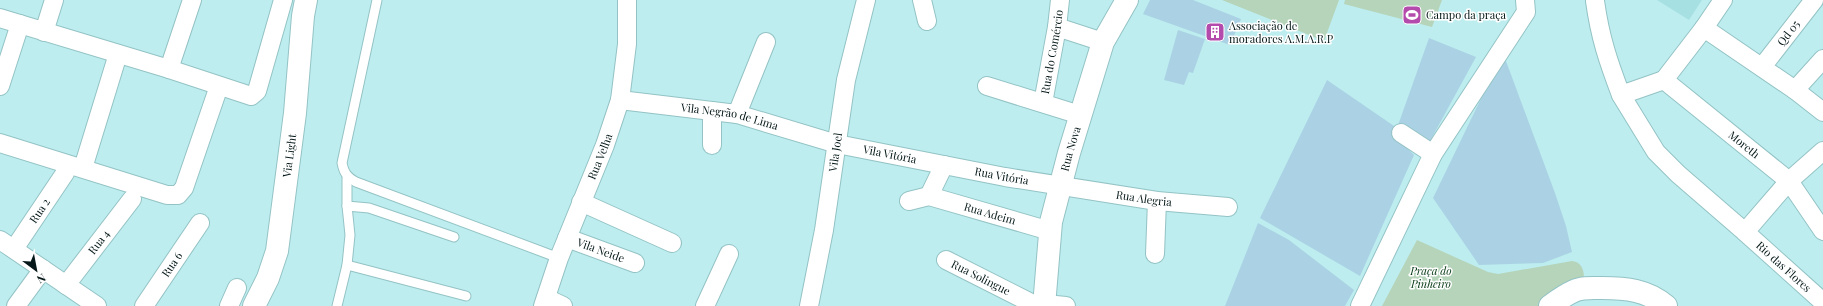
<svg xmlns="http://www.w3.org/2000/svg" width="1823" height="306" font-family="'Playfair Display',serif">
	<style>
		.built { fill: #a7e0e3 }
		.green { fill: #b6d4b9 }
		.building { fill: #aad2e4 }
		.lines { fill: none; stroke-linecap: round; stroke-linejoin: round }
		.lane-casing { stroke: #94c3c5; stroke-width: 11 }
		.street-casing { stroke: #94c3c5; stroke-width: 20 }
		.secondary-casing { stroke: #94c3c5; stroke-width: 24 }
		.lane { stroke: #fff; stroke-width: 9 }
		.street { stroke: #fff; stroke-width: 18 }
		.secondary { stroke: #fff; stroke-width: 22 }
		.labels { text-anchor: middle; stroke-width: 3; stroke-linejoin: round; paint-order: stroke }
		.poi-label { font-size: 11px; fill: #051718; stroke: #fff; text-anchor: start }
		.street-label { font-size: 11px; fill: #051718; stroke: #fff }
		.park-label { font-size: 11px; font-style: italic; fill: #043812; stroke: #fff }
	</style>
	<rect width="100%" height="100%" fill="#bdedef"/>
	<polygon class="built" points="1657,0 1702,0 1689,20"/>
	<g class="green">
		<polygon points="1222,0 1339,0 1324,41"/>
		<polygon points="1345,0 1442,0 1432,27 1344,4"/>
		<path d="M1417,240l71,32 10,2 74,-13c9,1 12,8 12,17l-40,28h-162z"/>
	</g>
	<g class="building">
		<polygon points="1150,0 1193,0 1241,19 1230,45 1143,14"/>
		<polygon points="1178,30 1205,39 1193,73 1189,72 1184,85 1164,80"/>
		<polygon points="1429,38 1476,57 1430,141 1397,128 1407,148 1414,155 1360,276 1260,218 1327,80 1397,128"/>
		<polygon points="1503,53 1555,193 1566,226 1572,252 1543,263 1479,265 1433,198"/>
		<polygon points="1258,223 1289,240 1354,290 1345,306 1225,306"/>
	</g>
	<g class="lines">
		<g class="lane-casing">
			<g id="lane">
				<path d="M377,0l-35,163c2,10 5,14 14,19l203,76"/>
				<polyline points="347,206 347,178"/>
				<polyline points="347,265 466,296"/>
				<polyline points="337,306 347,265 350,235 347,206 369,208 454,237"/>
			</g>
		</g>
		<g class="street-casing">
			<g id="street">
				<polyline points="922,0 927,21"/>
				<path d="M1595,1c5,36 13,60 26,94l43,-15"/>
				<polyline points="0,18 169,69 251,96 257,91 283,0"/>
				<polyline points="1057,27 1103,42"/>
				<polyline points="1704,28 1795,90 1823,112"/>
				<polyline points="44,32 54,0"/>
				<path id="s1" d="M1762,67l52,-67"/>
				<polyline points="169,69 192,0"/>
				<path id="s2" d="M1664,80l125,101 34,-30"/>
				<polyline points="1664,80 1704,28 1723,0"/>
				<polyline points="0,86 20,24"/>
				<polyline points="987,86 1080,115"/>
				<polyline points="1795,90 1823,59"/>
				<polyline points="1621,95 1656,152 1678,174 1745,232 1789,181 1823,231"/>
				<path id="s3" d="M620,100l117,14 100,30 168,33 152,24 71,6"/>
				<path id="s4" d="M1043,103l14,-76 3,-27"/>
				<polyline points="737,114 766,42"/>
				<polyline points="1401,133 1433,154"/>
				<polyline points="0,143 167,195 178,195 184,188 219,86"/>
				<polyline points="712,145 712,111"/>
				<polyline points="83,168 118,54"/>
				<polyline points="929,196 944,165"/>
				<path id="s5" d="M909,201l20,-5 121,35"/>
				<polyline points="581,202 672,243"/>
				<path id="s6" d="M1745,232l78,70"/>
				<path id="s7" d="M567,238l68,25"/>
				<polyline points="0,240 97,306"/>
				<path id="s8" d="M14,249l51,-76"/>
				<polyline points="1155,254 1157,201"/>
				<path id="s9" d="M946,260l91,46"/>
				<path id="s10" d="M66,285l66,-86"/>
				<polyline points="546,298 563,306"/>
				<polyline points="1045,304 1066,306"/>
				<polyline points="16,306 43,269"/>
				<path id="s11" d="M144,306l56,-83"/>
				<polyline points="229,306 237,288"/>
				<path id="s12" d="M543,306l16,-48 46,-113 15,-45 7,-56v-44"/>
				<polyline points="705,306 729,254"/>
				<path id="s13" d="M809,306l15,-76 22,-150 20,-80"/>
				<polyline points="1360,306 1433,154 1526,12 1525,0"/>
			</g>
		</g>
		<g class="secondary-casing">
			<g id="secondary">
				<path id="s14" d="M254,306l14,-28 9,-27 18,-138 8,-97 3,-16"/>
				<path id="s15" d="M1044,306l7,-84 18,-69 34,-111 24,-42"/>
				<path d="M1550,306c8,-6 15,-11 24,-15 8,-4 19,-3 28,-3 24,0 45,2 64,18"/>
			</g>
		</g>
		<use href="#lane" class="lane"/>
		<use href="#street" class="street"/>
		<use href="#secondary" class="secondary"/>
	</g>
	<defs>
		<g id="stadium-square" transform="scale(1)"><rect x="-9" y="-9" width="18" height="18" rx="4" fill="#b34aac" stroke="#fff"/><path d="M0-5a6.5 5 0 1 0 0 10a6.5 5 0 1 0 0-10ZM-3.5-1.8h7v3.6h-7Z" fill="#fff"/></g>
		<g id="building-square" transform="scale(1)"><rect x="-9" y="-9" width="18" height="18" rx="4" fill="#b34aac" stroke="#fff"/><path d="M-4-6H4V6H1V3H-1V6H-4ZM-2.5-4.3h1.7v1.8h-1.7ZM.8-4.3h1.7v1.8H.8ZM-2.5-1h1.7V.8h-1.7ZM.8-1h1.7V.8H.8Z" fill="#fff"/></g>
	</defs>
	<g fill-rule="evenodd">
		<use href="#stadium-square" x="1412" y="15"/>
		<use href="#building-square" x="1215" y="32"/>
	</g>
	<g class="labels">
		<g class="poi-label">
			<text x="1426" y="19">Campo da praça</text>
			<text x="1229" y="30">Associação de<tspan x="1229" dy="13">moradores A.M.A.R.P</tspan></text>
		</g>
		<g class="street-label">
			<text dy="4" stroke="none"><textPath href="#s1" startOffset="43">Qd 05</textPath></text>
			<text dy="4" stroke="none"><textPath href="#s4" startOffset="52">Rua do Comércio</textPath></text>
			<text dy="4" stroke="none"><textPath href="#s3" startOffset="111">Vila Negrão de Lima</textPath></text>
			<text dy="4" stroke="none"><textPath href="#s2" startOffset="103">Moreth</textPath></text>
			<text dy="4" stroke="none"><textPath href="#s15" startOffset="160">Rua Nova</textPath></text>
			<text dy="4" stroke="none"><textPath href="#s13" startOffset="156">Vila Joel</textPath></text>
			<text dy="4" stroke="none"><textPath href="#s14" startOffset="156">Via Light</textPath></text>
			<text dy="4" stroke="none"><textPath href="#s3" startOffset="276">Vila Vitória</textPath></text>
			<text dy="4" stroke="none"><textPath href="#s12" startOffset="160">Rua Velha</textPath></text>
			<text dy="4" stroke="none"><textPath href="#s3" startOffset="390">Rua Vitória</textPath></text>
			<text dy="4" stroke="none"><textPath href="#s3" startOffset="534">Rua Alegria</textPath></text>
			<text dy="4" stroke="none"><textPath href="#s8" startOffset="46">Rua 2</textPath></text>
			<text dy="4" stroke="none"><textPath href="#s5" startOffset="84">Rua Adeim</textPath></text>
			<text dy="4" stroke="none"><textPath href="#s10" startOffset="54">Rua 4</textPath></text>
			<text dy="4" stroke="none"><textPath href="#s7" startOffset="36">Vila Neide</textPath></text>
			<text dy="4" stroke="none"><textPath href="#s11" startOffset="50">Rua 6</textPath></text>
			<text dy="4" stroke="none"><textPath href="#s6" startOffset="52">Rio das Flores</textPath></text>
			<text dy="4" stroke="none"><textPath href="#s9" startOffset="39">Rua Solingue</textPath></text>
		</g>
		<g class="park-label">
			<text x="1431" y="275">Praça do<tspan x="1431" dy="13">Pinheiro</tspan></text>
		</g>
	</g>
	<g transform="translate(36 270) rotate(148)" stroke="#ffffff" stroke-width="3" paint-order="stroke">
	<path d="M0-3L7 15L0 10L-7 15Z" fill="#051718"/>
	<text y="-6" font-size="11" font-weight="bold" text-anchor="middle" fill="#051718">N</text>
	</g>
</svg>
